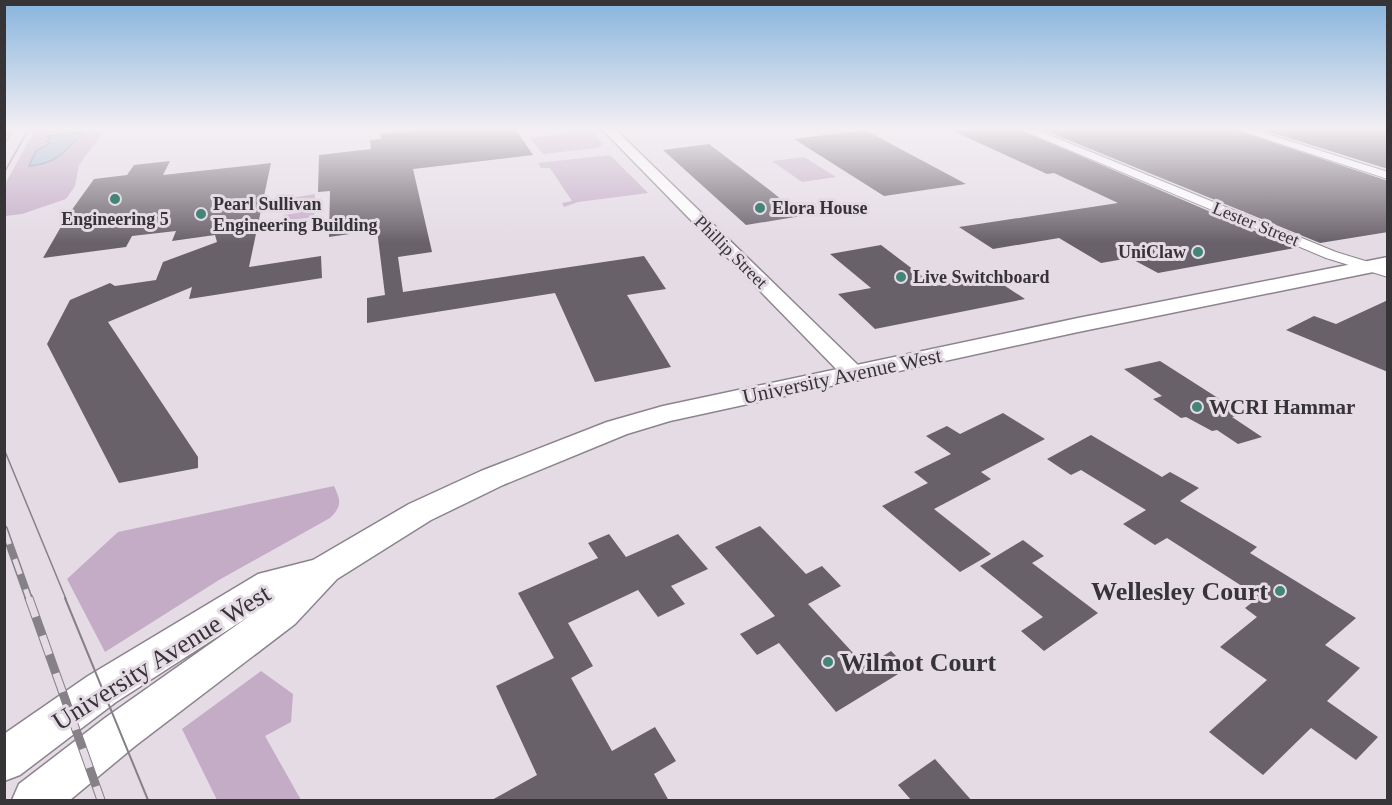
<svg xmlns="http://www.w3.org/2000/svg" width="1392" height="805" font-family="Georgia,serif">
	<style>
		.green { fill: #c4acc7; fill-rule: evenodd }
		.water { fill: #97b3cc; stroke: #7a8da0; stroke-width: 1.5 }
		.building { fill: #69616a }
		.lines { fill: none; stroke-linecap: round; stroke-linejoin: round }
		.minor-casing { stroke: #8c848d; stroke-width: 2 }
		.tertiary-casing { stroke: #8c848d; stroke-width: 3 }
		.secondary-casing { stroke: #8c848d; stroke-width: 3 }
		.minor { fill: #fff; fill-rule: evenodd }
		.tertiary { fill: #fff; fill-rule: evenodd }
		.secondary { fill: #fff; fill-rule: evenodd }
		.tram-far1 { stroke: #868187; stroke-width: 1.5 }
		.tram { stroke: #868187; stroke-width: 2 }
		.rail-far2-casing { stroke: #868187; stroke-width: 4 }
		.rail-far1-casing { stroke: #868187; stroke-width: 8 }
		.rail-casing { stroke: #868187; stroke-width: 9 }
		.rail-far2 { stroke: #e4dbe5; stroke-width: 2; stroke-dasharray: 8; stroke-linecap: butt }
		.rail-far1 { stroke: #e4dbe5; stroke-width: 5; stroke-dasharray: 16; stroke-linecap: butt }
		.rail { stroke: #e4dbe5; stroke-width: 7; stroke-dasharray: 20; stroke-linecap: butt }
		.poi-dot { fill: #438677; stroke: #e4dbe5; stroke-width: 2 }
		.labels { text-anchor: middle; stroke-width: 6; stroke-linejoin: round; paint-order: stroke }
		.far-poi-label { font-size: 18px; font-weight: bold; fill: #373438; stroke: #e4dbe5; text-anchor: start }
		.far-street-label { font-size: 18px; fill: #373438; stroke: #e4dbe5 }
		.street-label { font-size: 21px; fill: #373438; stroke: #e4dbe5 }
		.poi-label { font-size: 21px; font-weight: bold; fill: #373438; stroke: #e4dbe5; text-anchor: start }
		.near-poi-label { font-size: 26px; font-weight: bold; fill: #373438; stroke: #e4dbe5; text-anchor: end }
		.near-street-label { font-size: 26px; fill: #373438; stroke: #e4dbe5 }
	</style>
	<rect width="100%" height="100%" fill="#e4dbe5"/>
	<g class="green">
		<path d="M48,130l56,1 -25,34 -4,21 -9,13 -44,15 -17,2v-32l29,-52zM81,134l-15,18 -18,10 2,-19 -3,-3z"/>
		<polygon points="568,130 590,130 603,144 597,148 543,154 530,138 569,133"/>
		<polygon points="610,155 648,193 578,202 564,207 562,203 572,201 550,168 541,168 538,163"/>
		<polygon points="804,157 836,177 802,182 772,161"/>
		<polygon points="315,194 314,217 282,221 283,215 298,213 300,199 285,199"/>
		<path d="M334,486c7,15 8,20 -4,32l-111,62 -114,72 -38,-73 51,-47z"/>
		<polygon points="261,671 293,694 291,722 265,736 301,800 217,800 182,729"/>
	</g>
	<path class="water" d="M82,133c-17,19 -26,31 -53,33l7,-15 14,-8 -4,-2 5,-3 -4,-2z"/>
	<g class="building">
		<polygon points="418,130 516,130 533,155 413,169 432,252 398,257 403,292 644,256 666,289 627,295 671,367 595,382 555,293 367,323 367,298 385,295 377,230 329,237 330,191 318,192 319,155 371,149 370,140 381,139 380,134"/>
		<polygon points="865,130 966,184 884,196 794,139"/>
		<polygon points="951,130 1020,130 1295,248 1158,273 1130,258 1101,263 1059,238 993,249 959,227 1118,203 1054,173 1047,174"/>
		<polygon points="1044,130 1236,130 1388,181 1388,232 1320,243"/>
		<polygon points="1264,130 1388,130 1388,169"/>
		<polygon points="709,144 771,191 801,216 746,225 663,150"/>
		<polygon points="170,161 163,175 271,163 249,267 321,256 322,278 189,299 192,287 108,322 198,457 198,468 119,483 47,344 70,300 110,283 115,286 156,280 163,262 217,242 215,235 172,241 176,231 132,236 126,247 43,258 66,218 94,179 127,175 134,165"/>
		<polygon points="881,245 935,286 990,276 1025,299 875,329 838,294 871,288 830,254"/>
		<polygon points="1388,300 1388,372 1286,330 1314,316 1336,324"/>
		<polygon points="1160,361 1243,414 1232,417 1262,437 1238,444 1217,430 1212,431 1186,417 1181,418 1153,399 1162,396 1124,369"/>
		<polygon points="1003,413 1045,439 981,472 991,479 934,509 991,554 960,572 882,506 928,483 914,472 951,454 926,436 947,426 960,434"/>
		<polygon points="1091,435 1162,477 1170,472 1199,488 1180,501 1257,547 1250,553 1356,618 1325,645 1360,668 1327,701 1378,737 1356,760 1311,728 1263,775 1209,732 1267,680 1220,647 1257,617 1245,608 1259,597 1167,538 1155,545 1123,524 1146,510 1081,470 1071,475 1047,459"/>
		<polygon points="760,526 806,574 822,566 841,586 808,604 866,667 891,651 908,668 836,712 779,643 757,655 740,634 775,616 715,547"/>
		<polygon points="609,534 626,557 678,534 708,569 671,586 685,604 658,617 638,590 568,623 593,666 571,678 612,751 655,727 676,761 654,774 669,801 490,801 537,775 496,686 554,658 518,593 598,558 588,543"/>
		<polygon points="1023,540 1044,556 1032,563 1098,613 1044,651 1021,631 1043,617 980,566"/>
		<polygon points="935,759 972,801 912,801 898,785"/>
	</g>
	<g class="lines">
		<g class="minor-casing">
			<g id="minor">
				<polygon points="1022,130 1037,130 1336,252 1388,268 1388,277 1326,258"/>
				<polygon points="1238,130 1255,130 1388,172 1388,179"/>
			</g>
		</g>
		<g class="tertiary-casing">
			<polygon id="tertiary" points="603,130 616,130 862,369 865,374 862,379 854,381 846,379"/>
		</g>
		<g class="secondary-casing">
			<polygon id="secondary" points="1388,257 1388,269 1078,332 670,421 627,434 503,485 431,520 337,579 295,624 135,746 70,800 12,800 19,784 105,718 251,615 116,702 20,775 4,781 4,734 88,676 258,574 313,560 409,504 481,471 607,422 663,406 1078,318"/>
		</g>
		<use href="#minor" class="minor"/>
		<use href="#tertiary" class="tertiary"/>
		<use href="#secondary" class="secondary"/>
		<g class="tram-far1">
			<polyline points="4,143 10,134"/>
			<polyline points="4,173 28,130"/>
			<polyline points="4,449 66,599"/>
		</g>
		<polyline class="tram" points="65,598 148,800"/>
		<g class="rail-far2-casing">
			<polyline id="rail-far2" points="4,141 12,130"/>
		</g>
		<g class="rail-far1-casing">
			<polyline id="rail-far1" points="4,529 29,599"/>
		</g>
		<g class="rail-casing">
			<polyline id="rail" points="29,598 101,800"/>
		</g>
		<use href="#rail-far2" class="rail-far2"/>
		<use href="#rail-far1" class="rail-far1"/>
		<use href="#rail" class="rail"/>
	</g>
	<linearGradient id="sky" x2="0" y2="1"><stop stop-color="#87b4dd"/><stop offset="0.53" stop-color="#f3eff3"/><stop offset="1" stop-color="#f3eff3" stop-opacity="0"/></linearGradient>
	<rect width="1392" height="243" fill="url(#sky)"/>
	<g class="poi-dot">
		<circle cx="115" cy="199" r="6"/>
		<circle cx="760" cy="208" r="6"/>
		<circle cx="201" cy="214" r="6"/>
		<circle cx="1198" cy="252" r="6"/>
		<circle cx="901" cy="277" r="6"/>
		<circle cx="1197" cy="407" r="6"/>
		<circle cx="1280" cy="591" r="6"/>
		<circle cx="828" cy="662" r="6"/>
	</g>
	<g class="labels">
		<g class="far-poi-label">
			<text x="213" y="210">Pearl Sullivan<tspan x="213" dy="21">Engineering Building</tspan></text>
			<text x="772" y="214">Elora House</text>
			<text x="115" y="225" text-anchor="middle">Engineering 5</text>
			<text x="1186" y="258" text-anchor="end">UniClaw</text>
			<text x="913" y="283">Live Switchboard</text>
		</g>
		<g class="far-street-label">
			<text transform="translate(1256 224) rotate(22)" y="6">Lester Street</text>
			<text transform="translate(731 252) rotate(45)" y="6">Phillip Street</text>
		</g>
		<g class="street-label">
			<text transform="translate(842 376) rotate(-12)" y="7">University Avenue West</text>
		</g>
		<g class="poi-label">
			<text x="1209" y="414">WCRI Hammar</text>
		</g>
		<g class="near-poi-label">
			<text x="1268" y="600">Wellesley Court</text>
			<text x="840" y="671" text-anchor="start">Wilmot Court</text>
		</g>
		<g class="near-street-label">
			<text transform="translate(161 657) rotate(-32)" y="9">University Avenue West</text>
		</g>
	</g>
	<rect width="1392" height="805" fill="none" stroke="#373438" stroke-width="12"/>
</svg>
